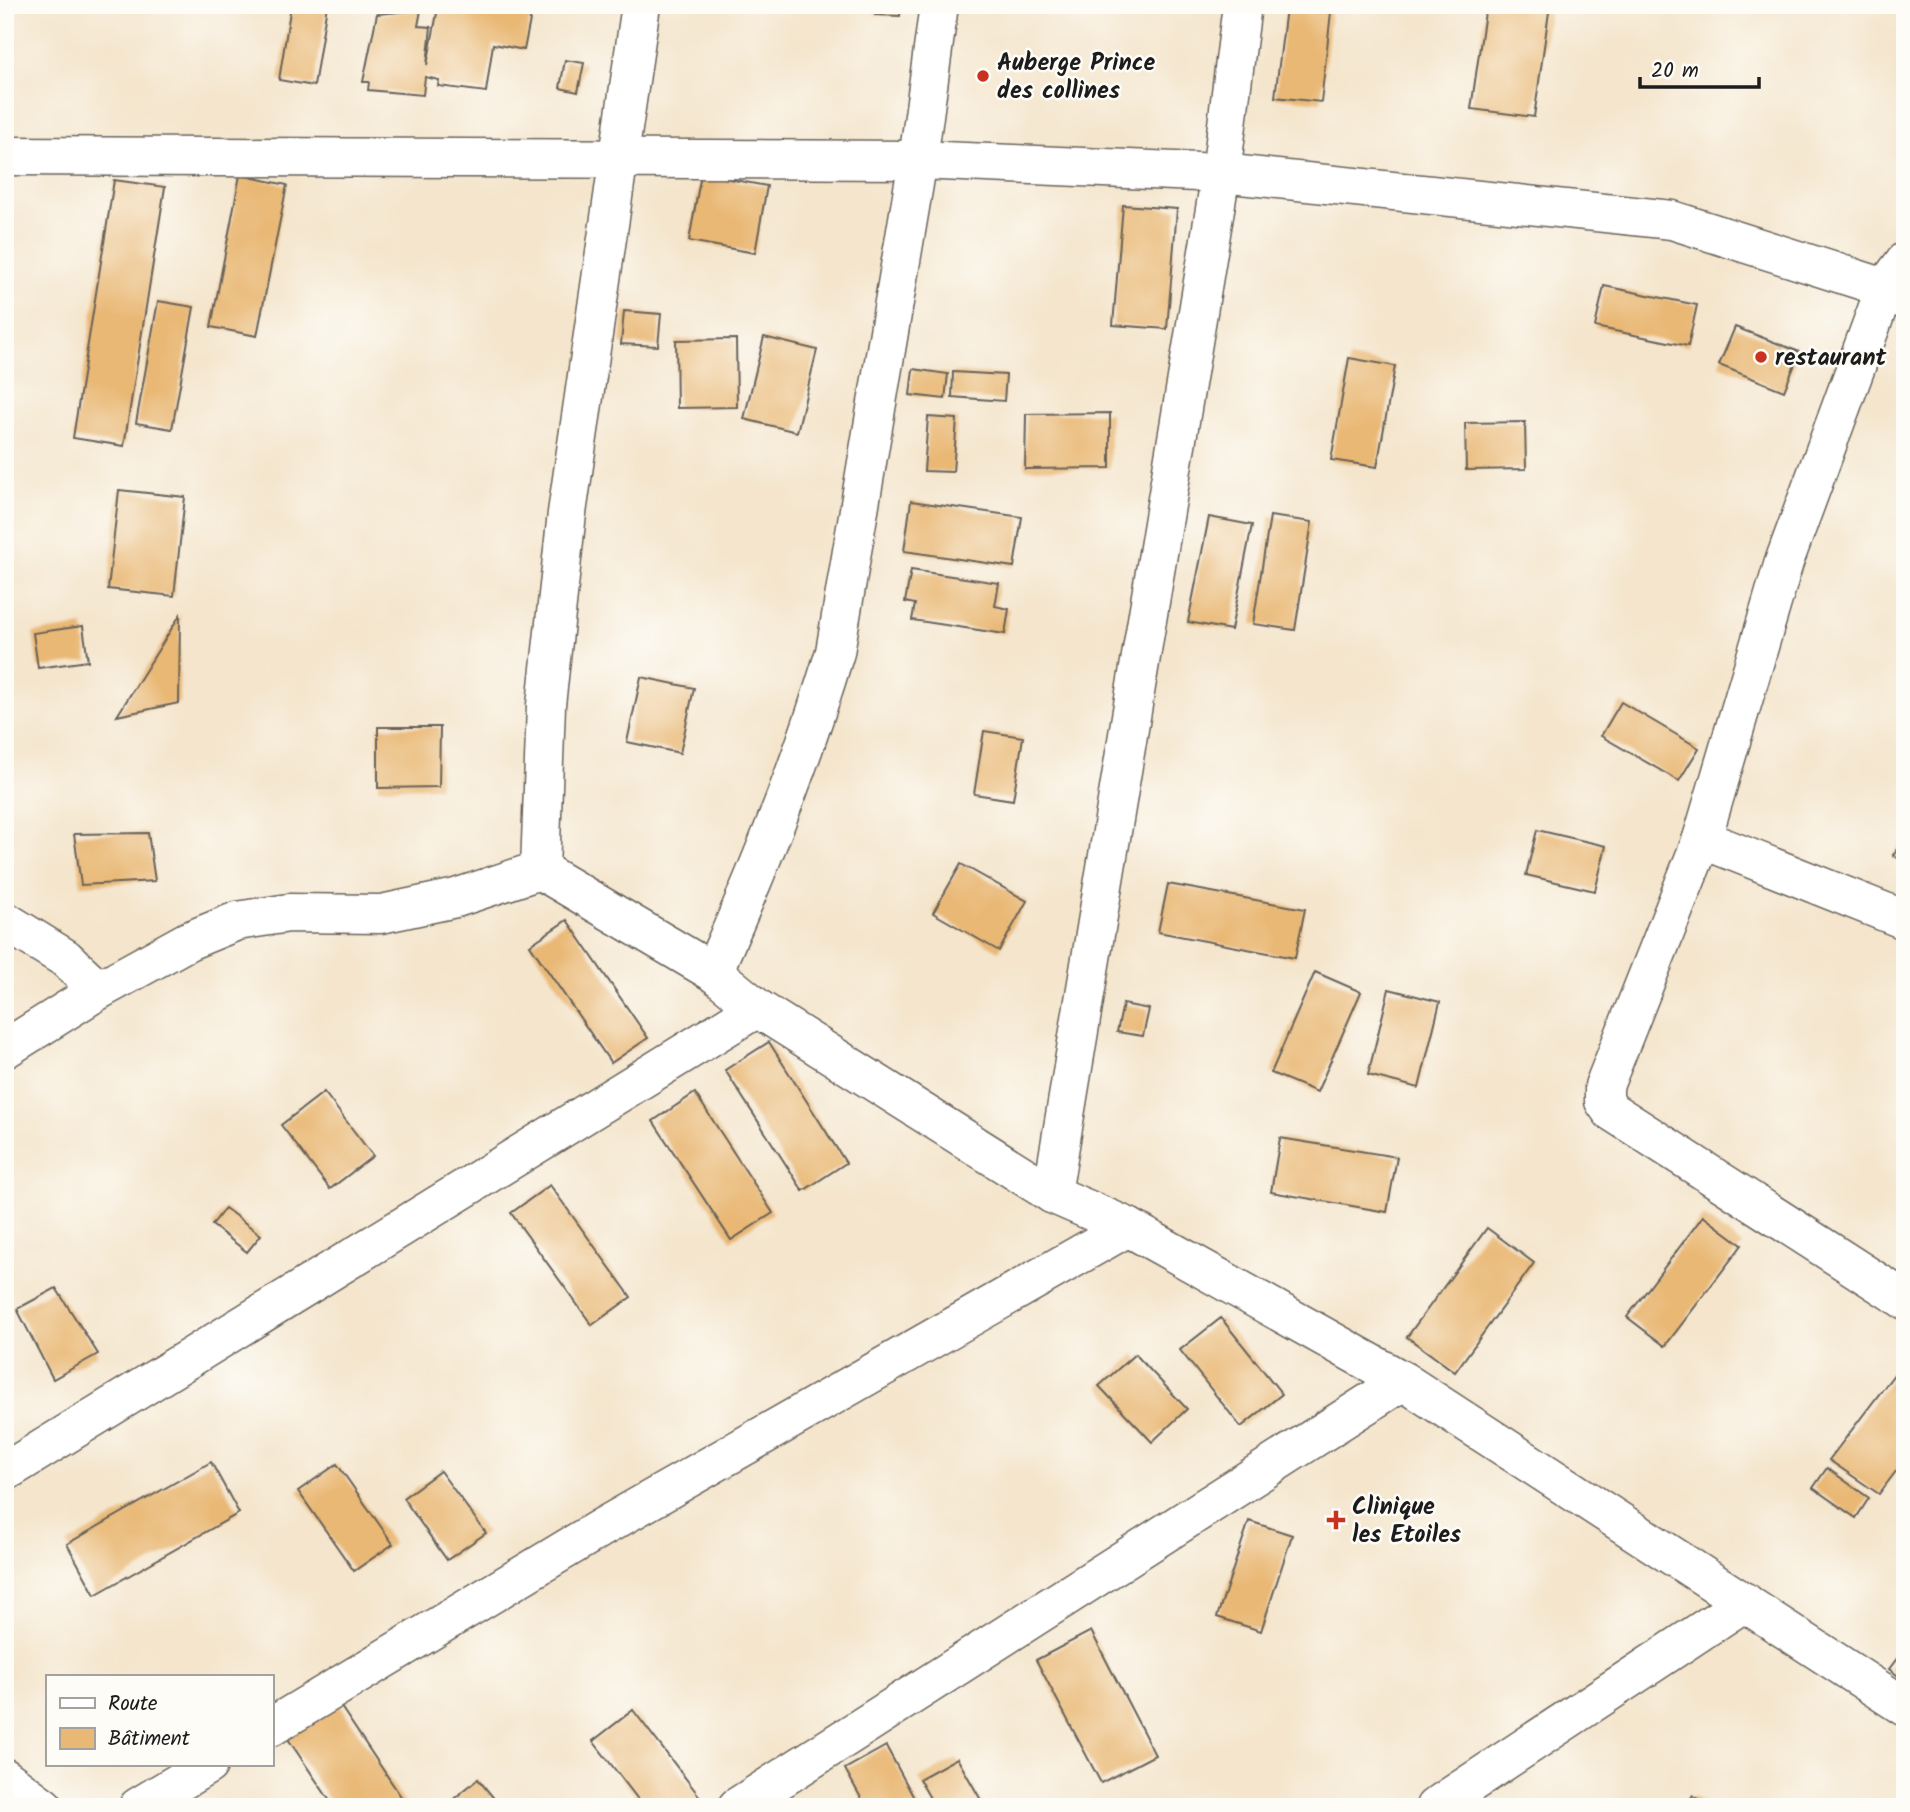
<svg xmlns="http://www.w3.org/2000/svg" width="1910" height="1812" font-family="Kalam,sans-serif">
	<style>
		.building { fill: #e9b874 }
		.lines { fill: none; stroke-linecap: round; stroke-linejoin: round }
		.minor-casing { stroke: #68625a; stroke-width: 41 }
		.minor { stroke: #fff; stroke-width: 38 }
		.poi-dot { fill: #c8321e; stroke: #fdfcf7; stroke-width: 2.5 }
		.labels { text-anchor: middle; stroke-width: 5; stroke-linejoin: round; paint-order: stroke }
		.poi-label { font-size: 24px; font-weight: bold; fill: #1c1c1c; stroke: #fdfcf7; text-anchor: start }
	</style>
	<rect width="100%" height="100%" fill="#fdfcf7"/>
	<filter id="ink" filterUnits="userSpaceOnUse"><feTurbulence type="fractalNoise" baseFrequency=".0143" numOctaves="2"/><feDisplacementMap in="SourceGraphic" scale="14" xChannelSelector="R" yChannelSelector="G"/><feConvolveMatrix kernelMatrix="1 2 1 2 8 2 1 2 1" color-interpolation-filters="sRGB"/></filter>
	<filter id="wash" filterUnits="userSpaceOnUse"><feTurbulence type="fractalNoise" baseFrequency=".00686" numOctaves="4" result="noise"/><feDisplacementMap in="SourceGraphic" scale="28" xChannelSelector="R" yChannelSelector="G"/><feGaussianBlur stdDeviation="1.57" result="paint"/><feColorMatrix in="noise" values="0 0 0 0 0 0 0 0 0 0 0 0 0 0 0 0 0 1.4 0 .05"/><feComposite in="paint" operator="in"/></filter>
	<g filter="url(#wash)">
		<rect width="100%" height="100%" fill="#f4e5cc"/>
		<g id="blocks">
			<g class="building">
				<polygon points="291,5 327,5 314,86 279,80"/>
				<polygon points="450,5 533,5 524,50 493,44 486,92 438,86 439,80 425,77 423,95 368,90 369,82 363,82 377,14 421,10 418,26 431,27 427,65 438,8 449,10"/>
				<polygon points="875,5 901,5 900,16 875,15"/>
				<polygon points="1486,5 1550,5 1534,117 1471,109"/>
				<polygon points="1286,8 1331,12 1321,102 1275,97"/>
				<polygon points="565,60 584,63 578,92 560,88"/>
				<polygon points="701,174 767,186 755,253 689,241"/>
				<polygon points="240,175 287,185 257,336 211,327"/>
				<polygon points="114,180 165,187 124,446 73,438"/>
				<polygon points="1123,205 1177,209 1167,329 1113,325"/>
				<polygon points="1604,286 1697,305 1688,346 1595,327"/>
				<polygon points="158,301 194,307 172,429 136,423"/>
				<polygon points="624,311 661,314 658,346 621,344"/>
				<polygon points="1735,327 1800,352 1784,391 1719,365"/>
				<polygon points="764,337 817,350 797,432 744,419"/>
				<polygon points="736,339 737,407 677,408 676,340"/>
				<polygon points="1349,358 1395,366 1377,467 1331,460"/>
				<polygon points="913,369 948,374 945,399 910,395"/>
				<polygon points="953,372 1006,375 1004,401 952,397"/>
				<polygon points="1110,413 1110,468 1025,469 1026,414"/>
				<polygon points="928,417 957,419 953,472 924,471"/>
				<polygon points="1525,422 1526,469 1466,470 1465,423"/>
				<polygon points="119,490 185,497 174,596 108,589"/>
				<polygon points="911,501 1022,517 1014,567 904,551"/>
				<polygon points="1270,516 1312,522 1295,630 1253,624"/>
				<polygon points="1209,517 1252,525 1231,630 1188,622"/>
				<polygon points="911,570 999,583 995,606 1009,609 1005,634 912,620 915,604 905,602"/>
				<polygon points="180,615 179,703 117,716"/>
				<polygon points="83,626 88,661 38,668 33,633"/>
				<polygon points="641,677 694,688 680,753 627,742"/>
				<polygon points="1621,702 1699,748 1679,781 1601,736"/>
				<polygon points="378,727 440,727 439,787 378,788"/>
				<polygon points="984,731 1023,737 1013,800 974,794"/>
				<polygon points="1537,830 1606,846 1595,891 1526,875"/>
				<polygon points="148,833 155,881 81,885 74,834"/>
				<polygon points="1905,838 1905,863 1893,855"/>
				<polygon points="961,864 1027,901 999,951 933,913"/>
				<polygon points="1168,884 1305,909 1295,958 1158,932"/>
				<polygon points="567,920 648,1038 611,1063 530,945"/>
				<polygon points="1315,972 1361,992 1317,1092 1271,1073"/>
				<polygon points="1389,989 1440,1002 1419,1088 1368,1075"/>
				<polygon points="1123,1004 1149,1009 1143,1036 1117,1032"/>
				<polygon points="769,1042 846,1163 803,1191 725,1070"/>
				<polygon points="324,1092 373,1156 330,1189 281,1125"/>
				<polygon points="695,1093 773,1213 731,1240 653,1121"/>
				<polygon points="1280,1138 1397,1157 1387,1212 1271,1192"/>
				<polygon points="550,1185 631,1297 592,1325 511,1213"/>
				<polygon points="225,1208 261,1235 247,1252 212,1225"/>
				<polygon points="1703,1216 1742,1245 1665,1346 1627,1317"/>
				<polygon points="1487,1228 1534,1263 1455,1372 1407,1337"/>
				<polygon points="56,1288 98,1354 53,1379 17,1309"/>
				<polygon points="1221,1318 1282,1394 1241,1427 1180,1350"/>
				<polygon points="1135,1354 1187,1409 1152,1442 1099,1386"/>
				<polygon points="1905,1360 1905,1459 1879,1494 1829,1460"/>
				<polygon points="211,1462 239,1513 95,1595 67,1544"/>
				<polygon points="337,1464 393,1544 354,1571 298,1491"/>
				<polygon points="1827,1468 1869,1498 1856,1518 1813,1488"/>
				<polygon points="440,1471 486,1533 447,1560 403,1498"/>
				<polygon points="1249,1521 1292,1535 1261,1631 1217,1617"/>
				<polygon points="1091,1631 1155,1755 1101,1783 1036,1660"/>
				<polygon points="1905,1648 1905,1681 1889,1669"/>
				<polygon points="331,1692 408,1807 334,1807 280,1727"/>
				<polygon points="633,1710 700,1797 687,1807 644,1807 593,1741"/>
				<polygon points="886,1746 919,1807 866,1807 845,1769"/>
				<polygon points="957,1758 985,1807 935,1807 919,1779"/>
				<polygon points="478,1779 501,1807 444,1807"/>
				<polygon points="1693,1795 1711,1807 1685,1807"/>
			</g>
		</g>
	</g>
	<g filter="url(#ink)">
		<use href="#blocks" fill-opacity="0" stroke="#68625a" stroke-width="2"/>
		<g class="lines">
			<g class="minor-casing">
				<g id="minor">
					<polyline points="5,156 918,160 1221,173 1672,220 1885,288 1905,300"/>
					<polyline points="1905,261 1885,288 1784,562 1702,839 1604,1086 1604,1101 1611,1111 1905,1300"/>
					<polyline points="1702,839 1905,920"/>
					<polyline points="540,870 546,705 567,513 641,5"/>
					<polyline points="5,921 65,958 99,990"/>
					<path d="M713,972c47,-104 89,-210 122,-320l83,-492 21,-155"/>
					<polyline points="5,1049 99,990 188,941 237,921 289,913 381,914 456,898 540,870 713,972 757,1008 1052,1194 1128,1227 1403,1381 1905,1707"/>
					<polyline points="1052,1194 1221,173 1242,5"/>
					<polyline points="5,1472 757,1008"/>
					<polyline points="271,1727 601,1528 1128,1227"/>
					<polyline points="5,1778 44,1807"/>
					<polyline points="138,1807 208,1765"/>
					<polyline points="737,1807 1403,1381"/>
					<polyline points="1435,1807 1745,1602"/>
				</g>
			</g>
			<use href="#minor" class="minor"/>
		</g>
	</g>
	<g class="poi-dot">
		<circle cx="983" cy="76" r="7"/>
		<circle cx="1761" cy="357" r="7"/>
		<path d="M1332.5 1509.5h7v7h7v7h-7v7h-7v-7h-7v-7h7z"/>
	</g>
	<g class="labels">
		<g class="poi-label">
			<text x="997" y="70">Auberge Prince<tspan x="997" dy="28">des collines</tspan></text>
			<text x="1775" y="365">restaurant</text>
			<text x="1352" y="1514">Clinique<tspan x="1352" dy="28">les Etoiles</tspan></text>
		</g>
	</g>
	<rect width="1910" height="1812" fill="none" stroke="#fdfcf7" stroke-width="28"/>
	<rect x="46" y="1675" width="228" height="91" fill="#fdfcf7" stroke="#a3a29f" stroke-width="2"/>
	<rect x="60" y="1698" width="35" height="10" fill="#ffffff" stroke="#a3a29f" stroke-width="2"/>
	<text x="108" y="1710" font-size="21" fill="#1c1c1c">Route</text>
	<rect x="60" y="1728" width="35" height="21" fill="#e9b874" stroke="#a3a29f" stroke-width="2"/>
	<text x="108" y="1745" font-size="21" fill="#1c1c1c">Bâtiment</text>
	<path d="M1640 77v10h119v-10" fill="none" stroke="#1c1c1c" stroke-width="3.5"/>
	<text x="1651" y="77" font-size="21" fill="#1c1c1c" stroke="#fdfcf7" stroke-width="5" paint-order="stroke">20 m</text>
</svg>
